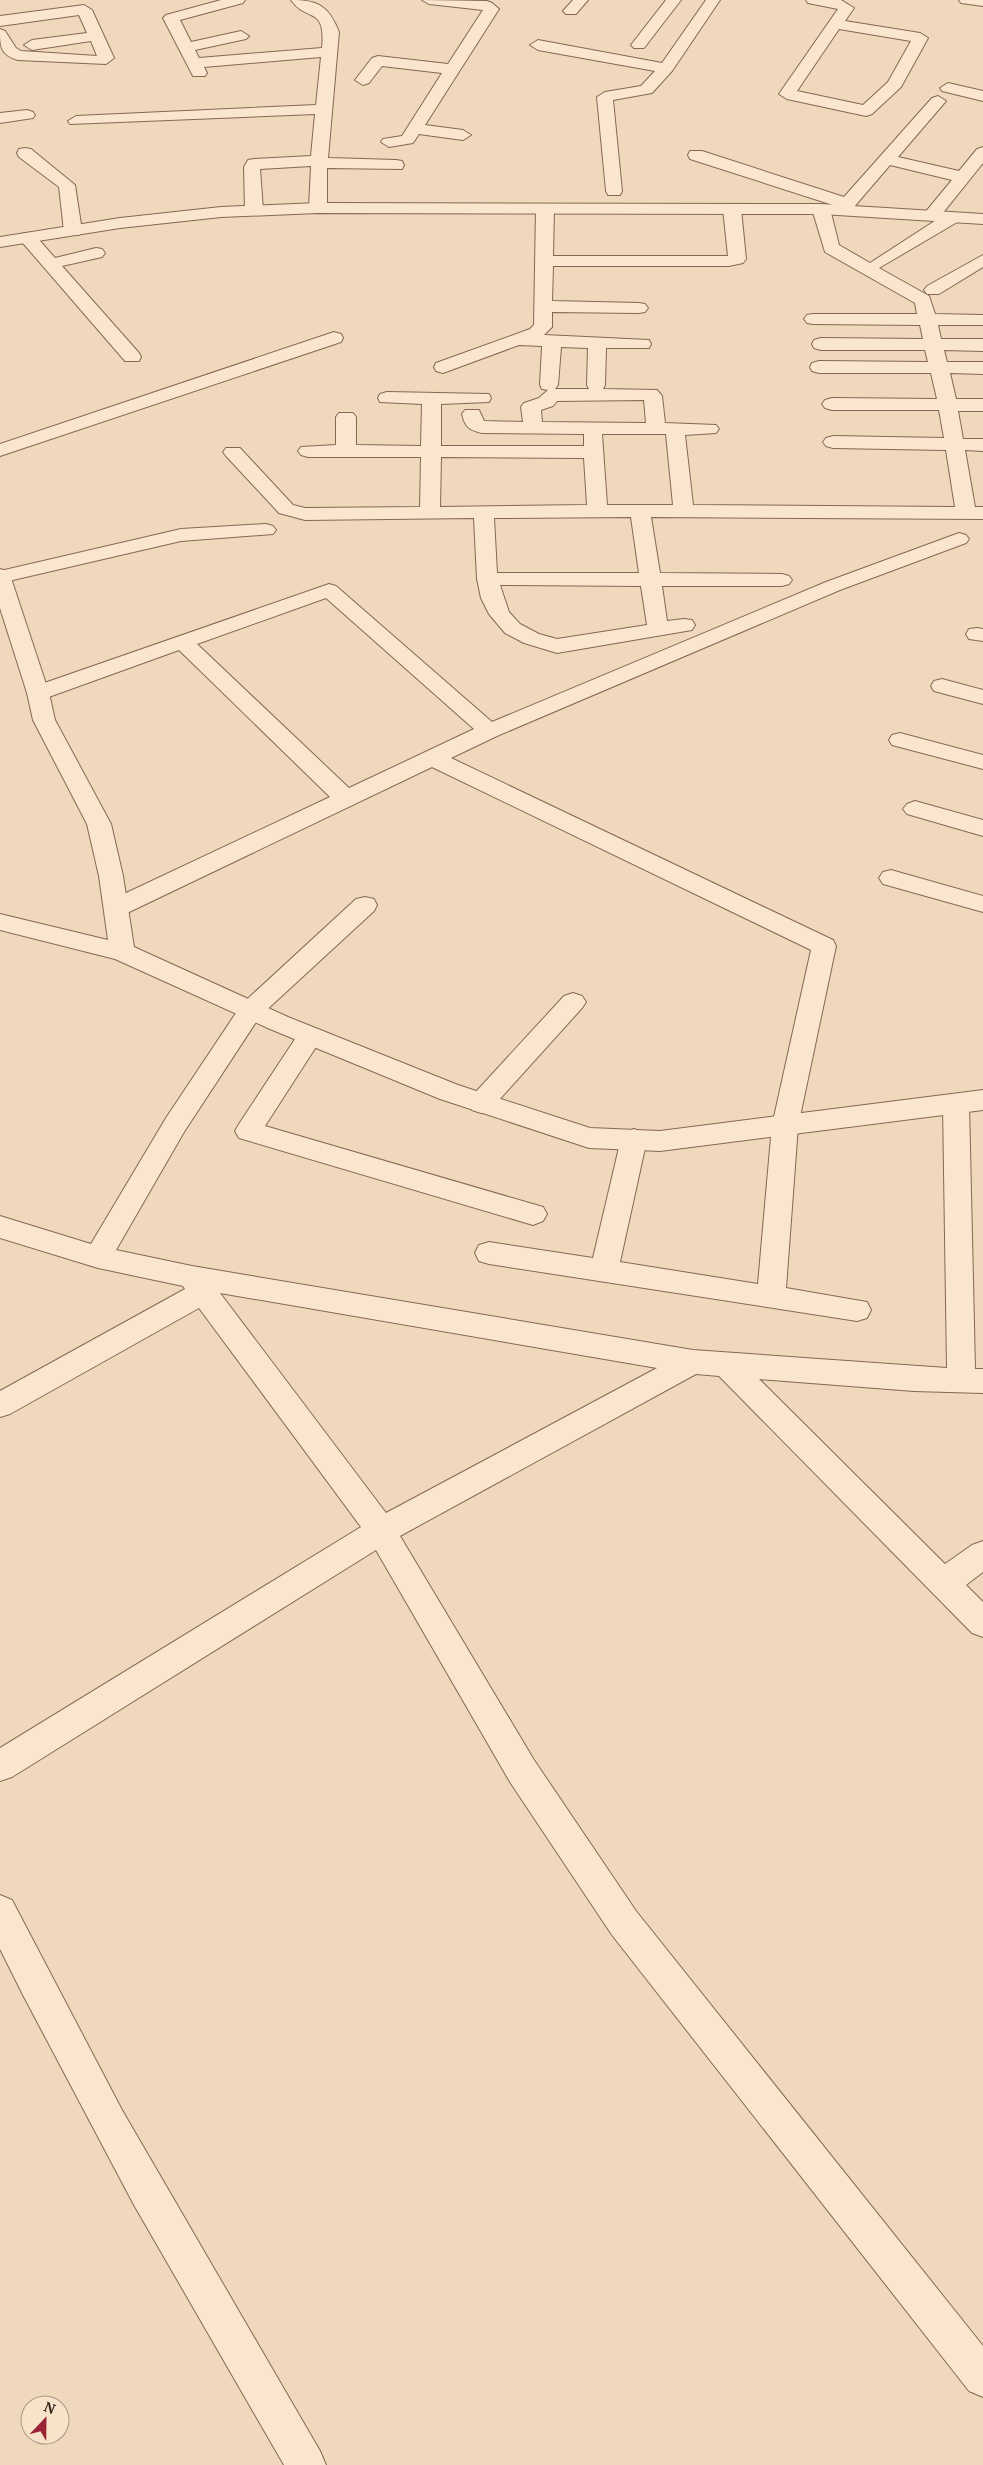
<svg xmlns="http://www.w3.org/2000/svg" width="983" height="2465" font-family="'PT Serif',serif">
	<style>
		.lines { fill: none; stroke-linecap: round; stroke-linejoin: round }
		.minor-casing { stroke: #876754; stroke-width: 2 }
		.tertiary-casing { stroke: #876754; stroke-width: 2 }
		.minor { fill: #fae6ce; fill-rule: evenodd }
		.tertiary { fill: #fae6ce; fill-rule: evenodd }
	</style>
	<rect width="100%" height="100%" fill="#efd8bb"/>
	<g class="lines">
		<g class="minor-casing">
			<g id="minor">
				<path d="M221,0h24l-2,3 -63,17 11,22 50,-11 8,5 -3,3 -51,11 4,8 123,-10c4,-43 -15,-25 -31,-48 27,0 38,6 48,32l-11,126 68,2 6,1 2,4 -2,4 -75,-1v40l-3,4h-12l-3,-4 2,-42 -51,3 3,41 -3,4h-12l-3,-4 -1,-43 4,-7 6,-1 57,-3 4,-42 -245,10 -2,-3 8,-5 240,-11 5,-48 -117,10 3,6 -2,3h-12l-30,-58 3,-3z"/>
				<polygon points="422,0 487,1 492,3 499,9 425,125 463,130 471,135 463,140 419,134 413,143 389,147 381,142 383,139 402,136 442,73 382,66 369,83 363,85 355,80 372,58 378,56 448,64 483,10 429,4"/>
				<polygon points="573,0 588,0 576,14 566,14 563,11"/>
				<polygon points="666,0 681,0 644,48 634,48 631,45"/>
				<polygon points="706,0 720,0 672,71 652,93 613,100 622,191 620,195 608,195 606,191 597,97 605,92 641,86 655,71 538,50 530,45 538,40 662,63"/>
				<path d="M806,0h35l13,8 -9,13 75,12 8,5 -27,49 -29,27 -6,2 -79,-17 -8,-5 59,-85 -30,-6zM839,29l72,12 -23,41 -25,23 -66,-14z"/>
				<polygon points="959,0 983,0 983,6 961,3"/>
				<path d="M84,5l8,5 22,48 -8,6 -88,-4c-18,-5 -18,-14 -18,-31l5,2 11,17 5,3 76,5 -6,-15 -59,9 -8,-5 8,-5 55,-7 -8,-18 -79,11v-10z"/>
				<polygon points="948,83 983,91 983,101 942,91 940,88"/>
				<polygon points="938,96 946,101 898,157 959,171 977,149 983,147 983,163 938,219 926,219 923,215 952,180 890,165 848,214 836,214 833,210 836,206 690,159 688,155 690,151 702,151 844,197 932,98"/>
				<polygon points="27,110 33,112 35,115 33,118 0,123 0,113"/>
				<polygon points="25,148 31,149 75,185 82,231 79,235 67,235 64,231 59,187 19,157 17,153 19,149"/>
				<path d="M545,204l6,1 3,4 -1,47h175l-5,-47 3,-4h12l3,4 5,50 -3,4 -14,3h-176l-1,35 87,2 6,1 3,4 -3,4 -6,1 -87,-1v15l-8,8 105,5 2,4 -2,4h-43l-1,37 -2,4 54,1 5,6 3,27 51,2 3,4 -3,4 -31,2 8,70 262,2 -9,-57 -113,-2 -7,-2 -3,-4 3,-4 7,-2 111,2 -5,-28h-107l-7,-2 -3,-4 3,-4 7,-2 105,1 -6,-26h-112l-7,-2 -2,-4 2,-4 7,-2 109,1 -3,-12h-104l-7,-2 -2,-4 2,-4 7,-2 102,1 -3,-14 -107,-1 -6,-1 -3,-4 3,-4 6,-1h104l-2,-11 -90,-51 -13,-43 3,-4h12l3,4 9,36 31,18 77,-50h12l3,4 -3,4 -80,47 50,28 6,18 48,1v10h-45l3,14h42v12l-39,-1 3,12h36v12l-33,-1 6,26h27v12h-25l5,28h20v12l-18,-1 10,57h8v12l-332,-2 9,56 122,1 7,2 3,4 -3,4 -7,2h-120l5,35 17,-2 8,1 3,5 -3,5 -135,23 -33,-10 -19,-10 -16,-19 -8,-16 -4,-19 -3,-61 -169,2 -26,-7 -53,-57 -3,-4 3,-4h14l53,57 12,3 115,-1 1,-50h-113l-7,-2 -3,-4 3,-4 35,-2v-28l3,-4h14l3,4v28l65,1 1,-42 -42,-2 -2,-4 2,-4 7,-2 102,2 2,4 -2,4 -48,2v42h143v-12l-102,-1c-13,-3 -17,-6 -20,-19l3,-4h14l5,11 39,1 -2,-15 3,-4 15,-5 9,-8 -6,-1 -2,-4 2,-39 -23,-1 -76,28 -7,-2 -2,-4 2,-4 94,-34 4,-4 2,-116 3,-4zM561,347l27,1 -1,37 2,4h-34l3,-4zM644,400l2,23 -104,-1 -1,-12 12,-4 4,-5zM602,434h64l7,71h-66zM441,457l143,1 3,47 -147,2zM631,517l8,56h-142l-3,-55zM500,585l141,1 6,39 -90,14 -18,-5 -19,-10 -11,-12z"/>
				<polygon points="28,233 34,234 55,258 96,248 102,249 105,253 102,257 62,266 139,353 141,357 139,361 125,361 22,242 19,238 22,234"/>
				<polygon points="983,255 983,267 939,294 927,294 924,290 927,286"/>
				<polygon points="334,332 341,334 343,338 341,342 0,456 0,444"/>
				<polygon points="266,524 273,526 276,530 273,534 181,541 0,583 0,571 181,529"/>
				<path d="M959,533l7,2 3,4 -3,4 -126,47 -343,146 -46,22 382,182 3,6 -38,180 -12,162 81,14 4,8 -4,8 -10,3 -368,-57 -10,-3 -4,-8 4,-8 10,-3 104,16 28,-119 4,-7 9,-3 9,3 4,7 -27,123 138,22 14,-158 39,-176 -379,-183 -307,147 -9,2 -9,-2 -3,-6 3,-6 223,-105 -151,-147 -133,48 -8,2 -8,-2 -3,-5 3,-5 299,-104 7,2 156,136 334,-140zM326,598l148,131 -125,59 -152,-144z"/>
				<polygon points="977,628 983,629 983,641 969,639 966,634 969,629"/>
				<polygon points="942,679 983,690 983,704 934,691 931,686 934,681"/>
				<polygon points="900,733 983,755 983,769 892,745 889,740 892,735"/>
				<polygon points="915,801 983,820 983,836 907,814 903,809 907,804"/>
				<polygon points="891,870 983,896 983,912 883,884 879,878 883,872"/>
				<path d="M365,897l9,2 3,6 -3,6 -114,105 -76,116 -68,118 76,16 501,84 254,18 -4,-264 4,-7 9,-3 9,3 4,7 6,265h8v24l-69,-2 -155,-12 186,185 27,-19 11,-4v31l-17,13 17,17v35l-11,-4 -253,-257 -23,-2 -296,162 134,224 102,151 347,435v51l-14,-6 -357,-456 -102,-153 -134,-232 -364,227 -12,4v-33l361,-221 -162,-219 -189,106 -10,3v-26l185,-102 -2,-3 -85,-18 -98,-30v-22l91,28 75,-126 76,-114 114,-105zM220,1293l437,75 -271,145z"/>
				<polygon points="573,993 582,996 586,1002 582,1008 490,1110 481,1113 472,1110 468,1103 472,1096 564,996"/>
				<polygon points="310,1027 319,1030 323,1036 265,1126 543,1207 547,1214 543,1221 533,1225 239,1138 235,1131 239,1124 301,1030"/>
				<polygon points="0,1895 12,1900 122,2110 320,2451 326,2465 284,2465 134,2205 23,1995 0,1949"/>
			</g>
		</g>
		<g class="tertiary-casing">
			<g id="tertiary">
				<polygon points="318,203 821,204 983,214 983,224 821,214 318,213 221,217 120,228 0,247 0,237 120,218 221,207"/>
				<polygon points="0,569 7,571 10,575 49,693 55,720 111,824 123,876 134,947 288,1017 458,1085 590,1128 660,1131 983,1090 983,1110 660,1151 589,1148 440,1099 270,1029 115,959 0,930 0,914 108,940 99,876 87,824 33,720 27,693 0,608"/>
			</g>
		</g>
		<use href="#minor" class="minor"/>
		<use href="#tertiary" class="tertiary"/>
	</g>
	<g transform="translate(45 2420) rotate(22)"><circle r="24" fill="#f7e3ca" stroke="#a99684"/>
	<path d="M0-4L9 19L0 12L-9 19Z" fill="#992235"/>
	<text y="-8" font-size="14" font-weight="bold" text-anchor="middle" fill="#35231a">N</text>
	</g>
</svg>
